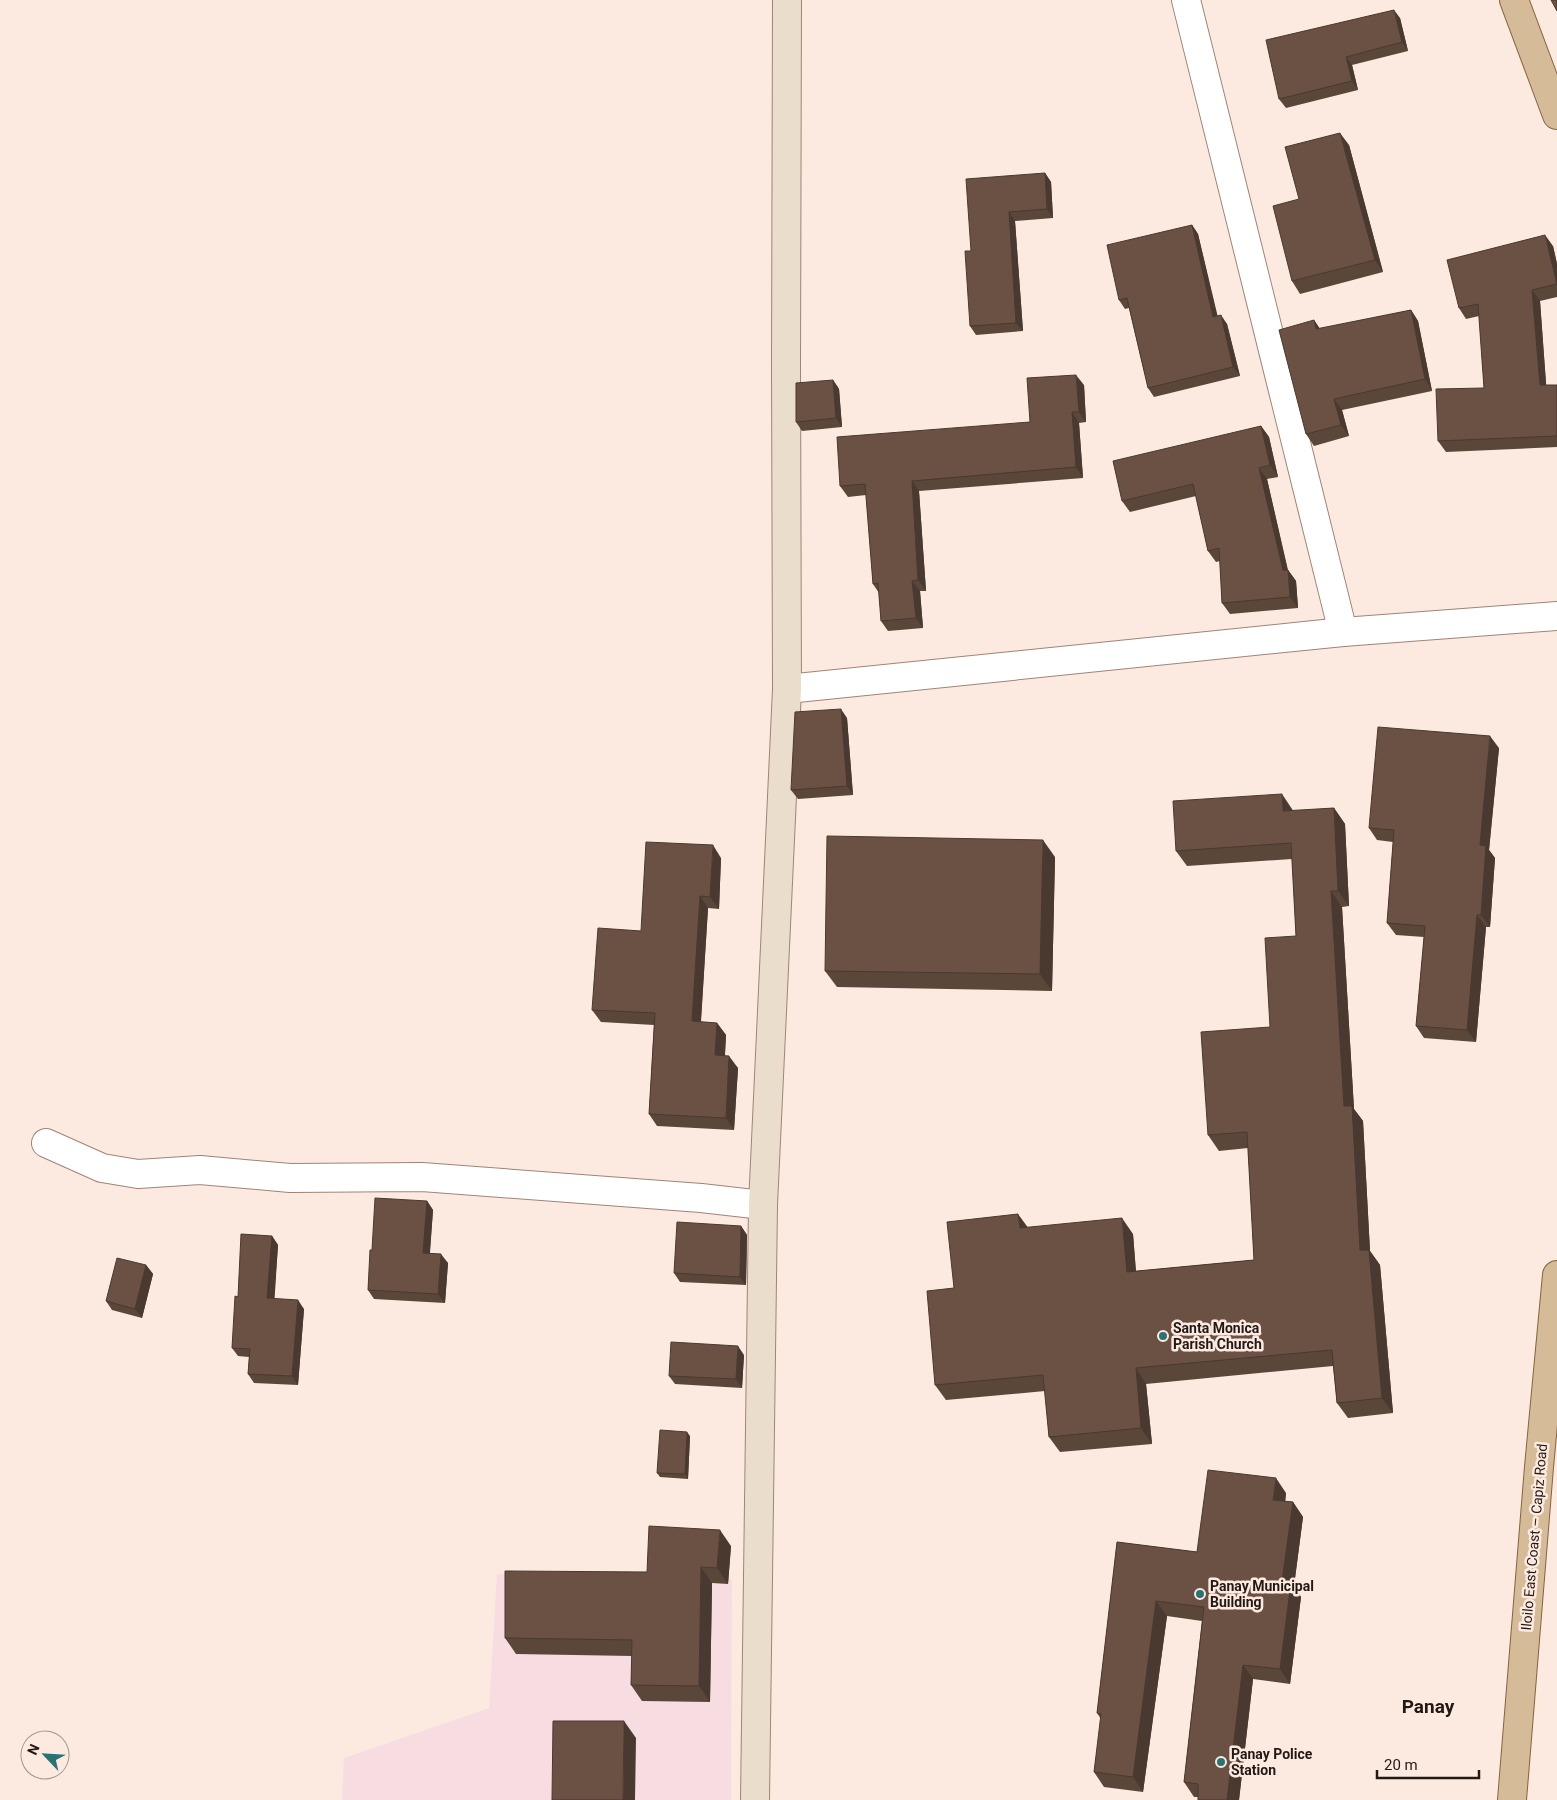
<svg xmlns="http://www.w3.org/2000/svg" width="1557" height="1800" font-family="Roboto,sans-serif">
	<style>
		.education { fill: #f7dde2 }
		.lines { fill: none; stroke-linecap: round; stroke-linejoin: round }
		.street-casing { stroke: #9f8476; stroke-width: 30 }
		.secondary-casing { stroke: #9f8476; stroke-width: 30 }
		.primary-casing { stroke: #84643e; stroke-width: 30 }
		.street { stroke: #fff; stroke-width: 28 }
		.secondary { stroke: #eaddcc; stroke-width: 28 }
		.primary { stroke: #d5bb98; stroke-width: 28 }
		.wall { fill: #5b463a }
		.shaded-wall { fill: #4a3930 }
		.building { fill: #6a5144; stroke: #4a3930 }
		.poi-dot { fill: #287374; stroke: #fceae1; stroke-width: 2 }
		.labels { text-anchor: middle; stroke-width: 5; stroke-linejoin: round; paint-order: stroke }
		.poi-label { font-size: 14px; font-weight: bold; fill: #231914; stroke: #fceae1; text-anchor: start }
		.street-label { font-size: 14px; fill: #231914; stroke: #fceae1 }
		.district-label { font-size: 19px; font-weight: bold; fill: #231914; stroke: #fceae1 }
	</style>
	<rect width="100%" height="100%" fill="#fceae1"/>
	<polygon class="education" points="497,1574 732,1580 731,1800 342,1800 344,1758 489,1708"/>
	<g class="lines">
		<g class="street-casing">
			<g id="street">
				<polyline points="1186,0 1343,632"/>
				<polyline points="787,689 1343,632 1557,616"/>
				<polyline points="46,1143 102,1168 138,1174 200,1170 290,1178 422,1177 701,1198 763,1205"/>
			</g>
		</g>
		<g class="secondary-casing">
			<polyline id="secondary" points="755,1800 763,1205 787,689 786,366 787,0"/>
		</g>
		<g class="primary-casing">
			<g id="primary">
				<polyline points="1514,0 1557,115"/>
				<polyline points="1512,1800 1539,1467 1557,1275"/>
			</g>
		</g>
		<use href="#street" class="street"/>
		<use href="#secondary" class="secondary"/>
		<use href="#primary" class="primary"/>
	</g>
	<g class="wall">
		<polygon points="1400,18 1408,51 1352,65 1358,90 1286,108 1279,99"/>
		<polygon points="1349,145 1383,272 1300,294 1292,281 1299,199"/>
		<polygon points="1045,173 1051,182 1053,218 1015,221 1023,331 976,335 970,326 971,251"/>
		<polygon points="1192,225 1198,234 1217,316 1227,324 1240,376 1154,397 1148,388 1129,308 1125,309 1119,300"/>
		<polygon points="1553,246 1557,264 1557,297 1540,301 1546,385 1557,385 1557,447 1446,452 1438,441 1484,388 1479,316 1466,319 1459,308"/>
		<polygon points="1411,310 1418,321 1432,391 1342,410 1349,436 1314,446 1306,434 1314,320 1320,329"/>
		<polygon points="833,380 839,389 842,427 802,431 796,422"/>
		<polygon points="1084,385 1086,422 1079,423 1083,478 919,491 926,591 920,591 923,628 888,631 881,621 879,593 873,584 866,495 848,497 840,486 1030,422"/>
		<polygon points="1261,426 1269,437 1278,477 1267,479 1288,570 1296,581 1298,608 1230,614 1222,603 1220,561 1216,562 1208,551 1196,496 1130,512 1122,501"/>
		<polygon points="847,718 853,795 798,799 791,790"/>
		<polygon points="1499,748 1489,850 1495,858 1490,927 1486,927 1476,1042 1424,1038 1416,1026 1424,937 1396,935 1387,923 1393,842 1377,840 1369,828"/>
		<polygon points="1334,808 1345,824 1349,906 1342,907 1354,1109 1363,1121 1370,1251 1380,1265 1393,1413 1348,1418 1337,1403 1333,1366 1146,1384 1152,1444 1060,1452 1049,1437 1045,1391 946,1400 935,1385 954,1288 1028,1228 1133,1234 1136,1271 1254,1260 1248,1148 1219,1151 1208,1135 1270,1027 1296,936 1292,859 1187,866 1176,851 1292,809 1293,811"/>
		<polygon points="1055,857 1052,991 837,987 825,971"/>
		<polygon points="721,858 719,909 708,908 701,1022 717,1023 726,1035 725,1056 738,1068 734,1130 657,1126 649,1114 654,1025 601,1022 592,1010"/>
		<polygon points="427,1201 433,1210 430,1253 448,1263 445,1303 374,1299 368,1290 372,1250"/>
		<polygon points="741,1226 747,1235 746,1285 680,1282 674,1273"/>
		<polygon points="272,1236 278,1245 274,1299 304,1309 298,1385 254,1383 248,1374 249,1357 238,1356 232,1348 238,1297"/>
		<polygon points="146,1265 153,1274 142,1318 112,1310 106,1301"/>
		<polygon points="744,1355 742,1388 675,1384 669,1376"/>
		<polygon points="690,1436 688,1479 660,1477 657,1473"/>
		<polygon points="1286,1493 1285,1501 1293,1502 1303,1517 1294,1586 1301,1597 1290,1684 1253,1679 1239,1800 1198,1800 1198,1797 1194,1797 1184,1782 1202,1621 1167,1616 1143,1792 1104,1787 1094,1772 1101,1719 1097,1713 1117,1542 1197,1552"/>
		<polygon points="731,1546 728,1584 712,1583 710,1702 642,1701 631,1685 632,1656 516,1654 505,1638 647,1572"/>
	</g>
	<g class="shaded-wall">
		<polygon points="1394,10 1400,18 1408,51 1402,42"/>
		<polygon points="1346,57 1352,65 1358,90 1352,81"/>
		<polygon points="1340,133 1349,145 1383,272 1375,260"/>
		<polygon points="1045,173 1051,182 1053,218 1047,209"/>
		<polygon points="1009,212 1015,221 1023,331 1016,323"/>
		<polygon points="1192,225 1198,234 1220,326 1213,317"/>
		<polygon points="1545,235 1553,246 1557,264 1557,284"/>
		<polygon points="1532,290 1540,301 1547,396 1540,385"/>
		<polygon points="1411,310 1418,321 1432,391 1425,379"/>
		<polygon points="1221,315 1227,324 1240,376 1233,367"/>
		<polygon points="1314,320 1322,332 1316,329"/>
		<polygon points="1076,375 1084,385 1086,422 1079,412"/>
		<polygon points="833,380 839,389 842,427 836,418"/>
		<polygon points="1334,399 1342,410 1349,436 1341,425"/>
		<polygon points="1072,412 1079,423 1083,478 1076,467"/>
		<polygon points="1261,426 1269,437 1278,477 1270,465"/>
		<polygon points="1259,468 1267,479 1288,572 1288,570 1296,581 1298,608 1290,597 1283,570"/>
		<polygon points="912,481 919,491 926,591 918,580"/>
		<polygon points="912,581 920,591 923,628 916,618"/>
		<polygon points="841,709 847,718 853,795 847,786"/>
		<polygon points="1490,736 1499,748 1489,850 1495,858 1490,927 1481,915 1480,845"/>
		<polygon points="1282,794 1292,809 1294,827 1283,811"/>
		<polygon points="1334,808 1345,824 1349,906 1338,891"/>
		<polygon points="1043,840 1055,857 1052,991 1040,974"/>
		<polygon points="713,845 721,858 719,909 710,897"/>
		<polygon points="1331,891 1342,907 1354,1109 1363,1121 1370,1251 1380,1265 1393,1413 1382,1398 1360,1250 1344,1106"/>
		<polygon points="700,896 708,908 700,1034 692,1021"/>
		<polygon points="1477,915 1486,927 1476,1042 1467,1030"/>
		<polygon points="717,1023 726,1035 724,1067 715,1055"/>
		<polygon points="729,1056 738,1068 734,1130 726,1118"/>
		<polygon points="427,1201 433,1210 429,1262 423,1253"/>
		<polygon points="1018,1214 1029,1229 1020,1228"/>
		<polygon points="1122,1218 1133,1234 1137,1287 1127,1272"/>
		<polygon points="741,1226 747,1235 746,1285 740,1277"/>
		<polygon points="272,1236 278,1245 274,1307 267,1298"/>
		<polygon points="441,1254 448,1263 445,1303 438,1294"/>
		<polygon points="146,1265 153,1274 142,1318 135,1309"/>
		<polygon points="298,1300 304,1309 298,1385 292,1376"/>
		<polygon points="738,1346 744,1355 742,1388 736,1379"/>
		<polygon points="1136,1368 1146,1384 1152,1444 1141,1428"/>
		<polygon points="687,1432 690,1436 688,1479 685,1474"/>
		<polygon points="1276,1478 1286,1493 1284,1515 1273,1500"/>
		<polygon points="1293,1502 1303,1517 1294,1586 1301,1597 1290,1684 1280,1669 1282,1581"/>
		<polygon points="720,1530 731,1546 728,1584 717,1568"/>
		<polygon points="701,1567 712,1583 710,1702 699,1686"/>
		<polygon points="1156,1601 1167,1616 1143,1792 1133,1777"/>
		<polygon points="1243,1665 1253,1679 1239,1800 1227,1800"/>
		<polygon points="624,1721 636,1738 635,1800 623,1800"/>
	</g>
	<g class="building">
		<polygon points="1551,0 1557,0 1557,11"/>
		<polygon points="1394,10 1402,42 1346,57 1352,81 1279,99 1266,40"/>
		<polygon points="1340,133 1375,260 1292,281 1273,206 1299,199 1285,147"/>
		<polygon points="1045,173 1047,209 1009,212 1016,323 970,326 965,251 971,251 966,179"/>
		<polygon points="1192,225 1213,317 1221,315 1233,367 1148,388 1127,298 1119,300 1107,245"/>
		<polygon points="1545,235 1557,284 1532,290 1540,385 1557,385 1557,436 1438,441 1436,389 1484,388 1478,304 1459,308 1447,260"/>
		<polygon points="1411,310 1425,379 1334,399 1341,425 1306,434 1279,330 1314,320 1316,329"/>
		<polygon points="1076,375 1079,412 1072,412 1076,467 912,481 918,580 912,581 916,618 881,621 878,583 873,584 865,484 840,486 837,437 1030,422 1027,378"/>
		<polygon points="833,380 836,418 796,422 796,383"/>
		<polygon points="1261,426 1270,465 1259,468 1283,570 1288,570 1290,597 1222,603 1219,548 1208,551 1193,484 1122,501 1113,461"/>
		<polygon points="841,709 847,786 791,790 795,712"/>
		<polygon points="1378,727 1490,736 1480,845 1486,846 1481,915 1477,915 1467,1030 1416,1026 1425,926 1387,923 1394,830 1369,828"/>
		<polygon points="1282,794 1283,811 1334,808 1338,891 1331,891 1344,1106 1352,1106 1360,1250 1369,1250 1382,1398 1337,1403 1332,1350 1136,1368 1141,1428 1049,1437 1043,1375 935,1385 927,1291 954,1288 947,1222 1018,1214 1020,1228 1122,1218 1127,1272 1254,1260 1247,1132 1208,1135 1201,1032 1270,1027 1265,938 1296,936 1291,843 1176,851 1173,801"/>
		<polygon points="827,836 1043,840 1040,974 825,971"/>
		<polygon points="646,842 713,845 710,897 700,896 692,1021 717,1023 715,1055 729,1056 726,1118 649,1114 655,1013 592,1010 598,928 641,931"/>
		<polygon points="375,1198 427,1201 423,1253 441,1254 438,1294 368,1290 370,1250 372,1250"/>
		<polygon points="677,1222 741,1226 740,1277 674,1273"/>
		<polygon points="241,1234 272,1236 267,1298 298,1300 292,1376 248,1374 250,1349 232,1348 235,1296 238,1297"/>
		<polygon points="117,1258 146,1265 135,1309 106,1301"/>
		<polygon points="671,1342 738,1346 736,1379 669,1376"/>
		<polygon points="660,1430 687,1432 685,1474 657,1473"/>
		<polygon points="1208,1470 1276,1478 1273,1500 1293,1502 1282,1581 1291,1582 1280,1669 1243,1665 1227,1800 1198,1800 1198,1784 1184,1782 1204,1607 1156,1601 1133,1777 1094,1772 1101,1714 1097,1713 1117,1542 1197,1552"/>
		<polygon points="649,1526 720,1530 717,1568 701,1567 699,1686 631,1685 632,1640 505,1638 505,1571 647,1572"/>
		<polygon points="553,1721 624,1721 623,1800 552,1800"/>
	</g>
	<g class="poi-dot">
		<circle cx="1163" cy="1336" r="5"/>
		<circle cx="1200" cy="1594" r="5"/>
		<circle cx="1221" cy="1762" r="5"/>
	</g>
	<g class="labels">
		<g class="poi-label">
			<text x="1173" y="1333">Santa Monica<tspan x="1173" dy="16">Parish Church</tspan></text>
			<text x="1210" y="1591">Panay Municipal<tspan x="1210" dy="16">Building</tspan></text>
			<text x="1231" y="1759">Panay Police<tspan x="1231" dy="16">Station</tspan></text>
		</g>
		<g class="street-label">
			<text transform="translate(1534 1537) rotate(-85)" y="5">Iloilo East Coast – Capiz Road</text>
		</g>
		<g class="district-label">
			<text x="1428" y="1713">Panay</text>
		</g>
	</g>
	<g transform="translate(45 1755) rotate(295)"><circle r="24" fill="#fceae1" stroke="#a5968f"/>
	<path d="M0-4L9 19L0 12L-9 19Z" fill="#287374"/>
	<text y="-8" font-size="14" font-weight="bold" text-anchor="middle" fill="#231914">N</text>
	</g>
	<path d="M1377 1770v8h102v-8" fill="none" stroke="#231914" stroke-width="2.5"/>
	<text x="1384" y="1770" font-size="15" fill="#231914" stroke="#fceae1" stroke-width="4" paint-order="stroke">20 m</text>
</svg>
